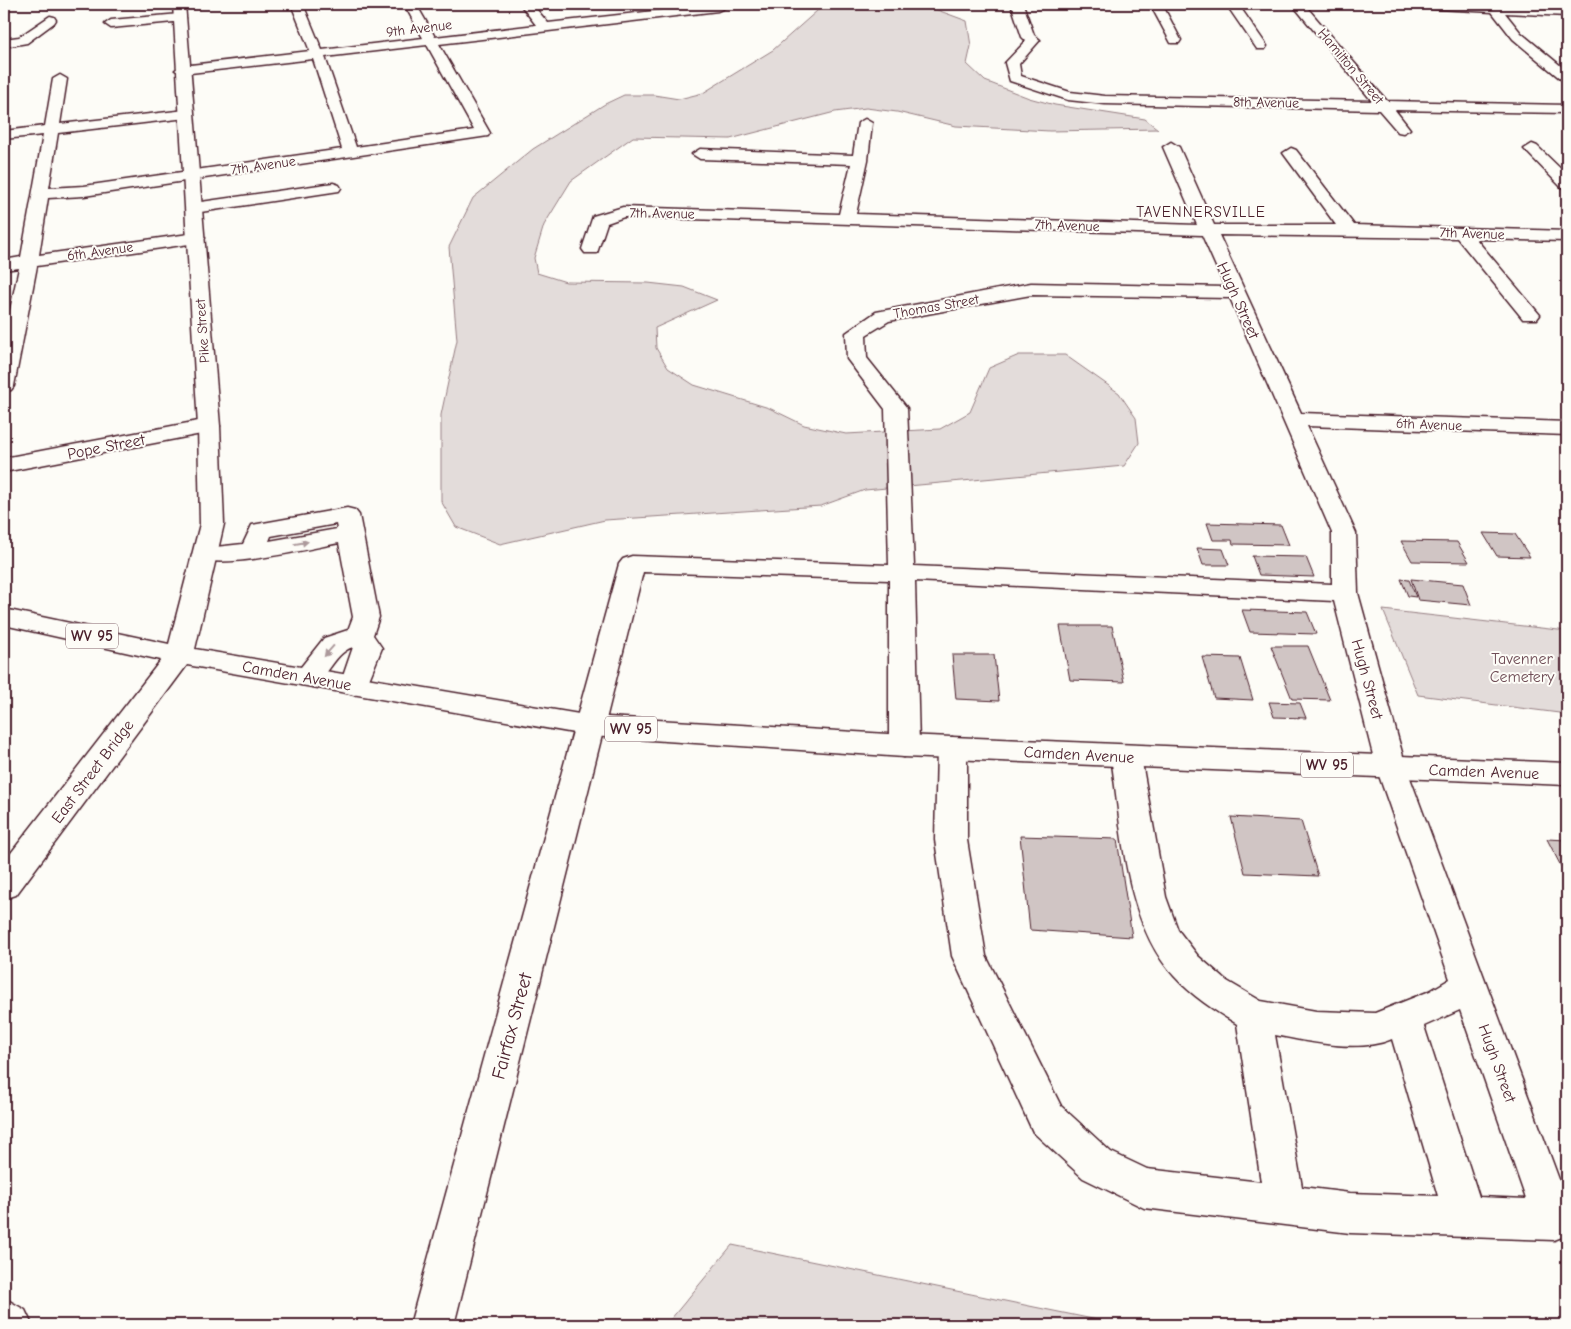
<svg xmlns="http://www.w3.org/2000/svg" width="1571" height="1329" font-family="'Comic Neue',sans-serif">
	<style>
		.green { fill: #e3dcda; stroke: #967e82 }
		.building { fill: #d0c5c4; stroke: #4a1f2b }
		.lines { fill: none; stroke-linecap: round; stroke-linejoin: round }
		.minor-casing { stroke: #4a1f2b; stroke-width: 3 }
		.major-casing { stroke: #4a1f2b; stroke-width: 3 }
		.highway-casing { stroke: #4a1f2b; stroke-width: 3 }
		.minor { fill: #fdfcf7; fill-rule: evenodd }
		.major { fill: #fdfcf7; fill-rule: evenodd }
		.highway { fill: #fdfcf7; fill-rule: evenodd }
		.oneway { fill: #ac999b }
		.labels { text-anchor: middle; stroke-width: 4; stroke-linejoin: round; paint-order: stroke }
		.far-street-label { font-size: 14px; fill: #4a1f2b; stroke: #fdfcf7 }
		.far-neighbourhood-label { font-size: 15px; letter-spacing: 1px; fill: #4a1f2b; stroke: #fdfcf7 }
		.shield { fill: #fdfcf7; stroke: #806168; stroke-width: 1 }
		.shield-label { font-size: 15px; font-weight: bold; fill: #4a1f2b }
		.street-label { font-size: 16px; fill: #4a1f2b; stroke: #fdfcf7 }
		.park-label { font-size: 16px; fill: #704e57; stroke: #fdfcf7 }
		.near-street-label { font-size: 19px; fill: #4a1f2b; stroke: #fdfcf7 }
	</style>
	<rect width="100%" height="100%" fill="#fdfcf7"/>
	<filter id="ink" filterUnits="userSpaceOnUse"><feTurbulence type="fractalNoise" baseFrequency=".02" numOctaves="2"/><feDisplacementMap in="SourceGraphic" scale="10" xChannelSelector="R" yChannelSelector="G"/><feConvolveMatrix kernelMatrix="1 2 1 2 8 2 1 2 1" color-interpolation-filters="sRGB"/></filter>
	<g filter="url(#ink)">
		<g class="green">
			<polygon points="835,4 921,4 967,21 971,46 967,64 985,81 1029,98 1055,105 1145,119 1158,129 1050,131 956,126 897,112 866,108 835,112 730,139 633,137 571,181 544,225 534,258 537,273 566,282 648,283 684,287 717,300 655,328 656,348 668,368 694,385 769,408 804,425 846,434 940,429 970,412 989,368 1019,355 1065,355 1119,393 1136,418 1139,443 1124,466 865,490 821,506 605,520 500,544 456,527 441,501 441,415 457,340 449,247 473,198 533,149 605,104 624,95 654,95 679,99 703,93 773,50 818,10"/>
			<polygon points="1383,610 1567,631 1567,714 1418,695"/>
			<polygon points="732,1245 1122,1325 666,1325"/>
		</g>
		<g class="building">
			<polygon points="1207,523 1281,525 1289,545 1233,544 1232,540 1213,540"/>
			<polygon points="1483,533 1515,534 1530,557 1497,556"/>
			<polygon points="1401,541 1457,542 1469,562 1412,561"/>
			<polygon points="1197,548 1223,549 1229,565 1203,565"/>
			<polygon points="1252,556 1306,557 1314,577 1259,575"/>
			<polygon points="1401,579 1409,580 1416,597 1408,596"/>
			<polygon points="1411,579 1463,584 1471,605 1418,600"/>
			<polygon points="1242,610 1307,612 1316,634 1250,632"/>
			<polygon points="1060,626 1112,626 1124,682 1070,680"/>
			<polygon points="1271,646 1308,646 1330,700 1292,699"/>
			<polygon points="952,655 994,655 999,701 956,699"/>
			<polygon points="1202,657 1240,658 1253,700 1214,698"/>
			<polygon points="1269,702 1300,703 1306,718 1274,717"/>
			<polygon points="1231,817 1301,821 1318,876 1245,873"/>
			<polygon points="1020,836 1117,839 1132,937 1030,930"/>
			<polygon points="1547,839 1567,840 1567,878"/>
		</g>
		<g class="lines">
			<g class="minor-casing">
				<g id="minor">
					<path d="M291,4h12l19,46 101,-12 -19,-34h12l19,33 101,-12 -16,-21h12l16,19 168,-19h17l-15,7 -279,33 51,89 -2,3 -404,60 -36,2 -9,57 157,-22 6,1 3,4 -3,4 -6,1 -159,23 -23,120 -3,4 -7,2v-54l15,-70 -15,2v-10l17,-3 22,-122 -39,4v-8l41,-5 8,-47 7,-4 7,4 -7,45 126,-14 7,4 -7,4 -128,15 -9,55 35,-2 258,-37 -29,-90 -131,15 -7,-4 7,-4 128,-15zM427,45l47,85 -118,17 -31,-90z"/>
					<polygon points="1011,4 1023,4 1034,35 1040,40 1019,64 1021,76 1070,92 1105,96 1372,101 1292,4 1304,4 1387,101 1567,105 1567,113 1395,110 1410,129 1403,133 1398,132 1379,110 1105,104 1068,100 1010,81 1005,63 1026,41 1022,37"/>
					<polygon points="1150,4 1162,4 1181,40 1179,43 1171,43"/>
					<polygon points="1226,4 1238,4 1267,46 1265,49 1257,49"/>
					<polygon points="1396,4 1498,4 1567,9 1567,16 1505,13 1521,33 1567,71 1567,81 1562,80 1513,39 1492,12 1402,7"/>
					<polygon points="180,14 184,15 186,18 184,21 111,28 105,24 111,20"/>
					<polygon points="50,16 54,17 56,20 54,23 27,43 4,47 4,39 19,37"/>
					<path d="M865,119l7,4 -4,37 -12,54 341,11 -34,-78 8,-5 8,5 35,78h122l-53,-72 8,-5 5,2 58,75 213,6v10l-91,-2 64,76 -3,4h-14l-66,-81 -238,-3 82,178 266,9v13l-260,-9 49,107 2,60 48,174 161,434v34l-13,5 -204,-7 -206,-25 -61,-30 -50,-46 -81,-176 -17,-116 2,-92 5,-7 10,-4 10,4 5,7v92l19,116 75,150 50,46 36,17 114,13 -24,-158c-23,-14 -45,-28 -63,-48 -50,-55 -52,-148 -63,-219l4,-8 11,-3 11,3 4,8 25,140 12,33 20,26 29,25 34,20 55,10 59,2 55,-22 20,-12 -74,-212 -42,-166 -419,-20 4,165 -5,7 -10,4 -10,-4 -5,-7v-166l-246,-8 -189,753h-44l209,-761 4,-5 9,-3 257,9 -4,-156 -38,-50 -1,-26 30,-21 155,-29 194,4 -23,-52 -578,-18 -17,6 -10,30h-12l-3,-4 11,-33 30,-9 216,7 12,-50 -151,-5 -8,-5 8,-5 153,6 5,-32zM1031,295l199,3 102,235v51l-418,-18 -7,-158 -40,-50 -1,-23 23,-14zM1460,1010l66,189 -47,-2 -55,-171zM1275,1035c35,7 84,18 117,4l46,157 -88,-3 -48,-6z"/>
					<polygon points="1532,144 1537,146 1567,175 1567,189 1561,187 1527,152 1524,149"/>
					<polygon points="333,183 339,185 341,188 339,191 194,213 188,212 186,208 188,204 194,203"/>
					<polygon points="209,419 217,421 220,426 217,431 4,472 4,458"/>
					<path d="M347,508l8,2 4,5 20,102 -6,18 9,13 -18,44 -10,3 -10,-3 -4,-7 13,-38c-25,8 -25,45 -56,37l-4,-7 31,-39 24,-8 5,-13 -14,-74c-36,7 -108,25 -142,16l-3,-5 3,-5 46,-5 9,-19zM336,524l1,5 -68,12 2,-5z"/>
				</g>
			</g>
			<g class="major-casing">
				<polygon id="major" points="173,4 185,4 220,426 224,524 195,649 591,716 904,735 1567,763 1567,785 904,757 591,736 187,665 16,895 4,899 4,862 161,660 4,625 4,609 169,644 200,524 198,426"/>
			</g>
			<g class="highway-casing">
				<polygon id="highway" points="4,1298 25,1310 32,1325 4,1325"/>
			</g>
			<use href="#minor" class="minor"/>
			<use href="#major" class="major"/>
			<use href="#highway" class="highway"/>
		</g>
		<defs><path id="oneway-solid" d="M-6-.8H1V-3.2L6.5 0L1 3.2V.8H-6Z" transform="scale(1.25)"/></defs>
		<g class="oneway">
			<use href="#oneway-solid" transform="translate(301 543) rotate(-10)"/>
			<use href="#oneway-solid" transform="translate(329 651) rotate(131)"/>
		</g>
	</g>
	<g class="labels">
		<g class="far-street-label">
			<text transform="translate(419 28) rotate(-7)" y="5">9th Avenue</text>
			<text transform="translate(1351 66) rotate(50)" y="5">Hamilton Street</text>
			<text transform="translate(1266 102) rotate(1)" y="5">8th Avenue</text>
			<text transform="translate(263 165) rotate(-8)" y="5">7th Avenue</text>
			<text transform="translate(662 213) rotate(1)" y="5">7th Avenue</text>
			<text transform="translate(1067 225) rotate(2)" y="5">7th Avenue</text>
			<text transform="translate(1472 233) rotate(2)" y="5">7th Avenue</text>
			<text transform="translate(100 251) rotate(-8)" y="5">6th Avenue</text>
			<text transform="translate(936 306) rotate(-10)" y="5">Thomas Street</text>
			<text transform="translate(202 331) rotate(-94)" y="5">Pike Street</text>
			<text transform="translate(1429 424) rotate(2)" y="5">6th Avenue</text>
		</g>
		<g class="far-neighbourhood-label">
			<text x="1201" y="217">TAVENNERSVILLE</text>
		</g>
		<g class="shield">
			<rect x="66" y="623.5" width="52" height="25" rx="4"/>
			<rect x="605" y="716.5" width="52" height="25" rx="4"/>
			<rect x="1301" y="752.5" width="52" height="25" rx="4"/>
		</g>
		<g class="shield-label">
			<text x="92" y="641">WV 95</text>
			<text x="631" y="734">WV 95</text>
			<text x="1327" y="770">WV 95</text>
		</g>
		<g class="street-label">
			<text transform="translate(1239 300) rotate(66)" y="6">Hugh Street</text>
			<text transform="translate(106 446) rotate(-11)" y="6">Pope Street</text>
			<text transform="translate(297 675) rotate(10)" y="6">Camden Avenue</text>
			<text transform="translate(1368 679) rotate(75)" y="6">Hugh Street</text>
			<text transform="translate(1079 754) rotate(3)" y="6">Camden Avenue</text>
			<text transform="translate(92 771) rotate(-53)" y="6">East Street Bridge</text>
			<text transform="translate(1484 771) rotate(2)" y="6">Camden Avenue</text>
			<text transform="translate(1498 1063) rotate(70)" y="6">Hugh Street</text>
		</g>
		<g class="park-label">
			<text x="1522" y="664">Tavenner<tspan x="1522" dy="18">Cemetery</tspan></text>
		</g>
		<g class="near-street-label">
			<text transform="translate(511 1026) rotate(-75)" y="7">Fairfax Street</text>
		</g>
	</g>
	<rect width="1571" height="1329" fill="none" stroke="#fdfcf7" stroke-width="20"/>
	<rect x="10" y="10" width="1551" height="1309" fill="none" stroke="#4a1f2b" stroke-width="2" filter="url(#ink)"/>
</svg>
